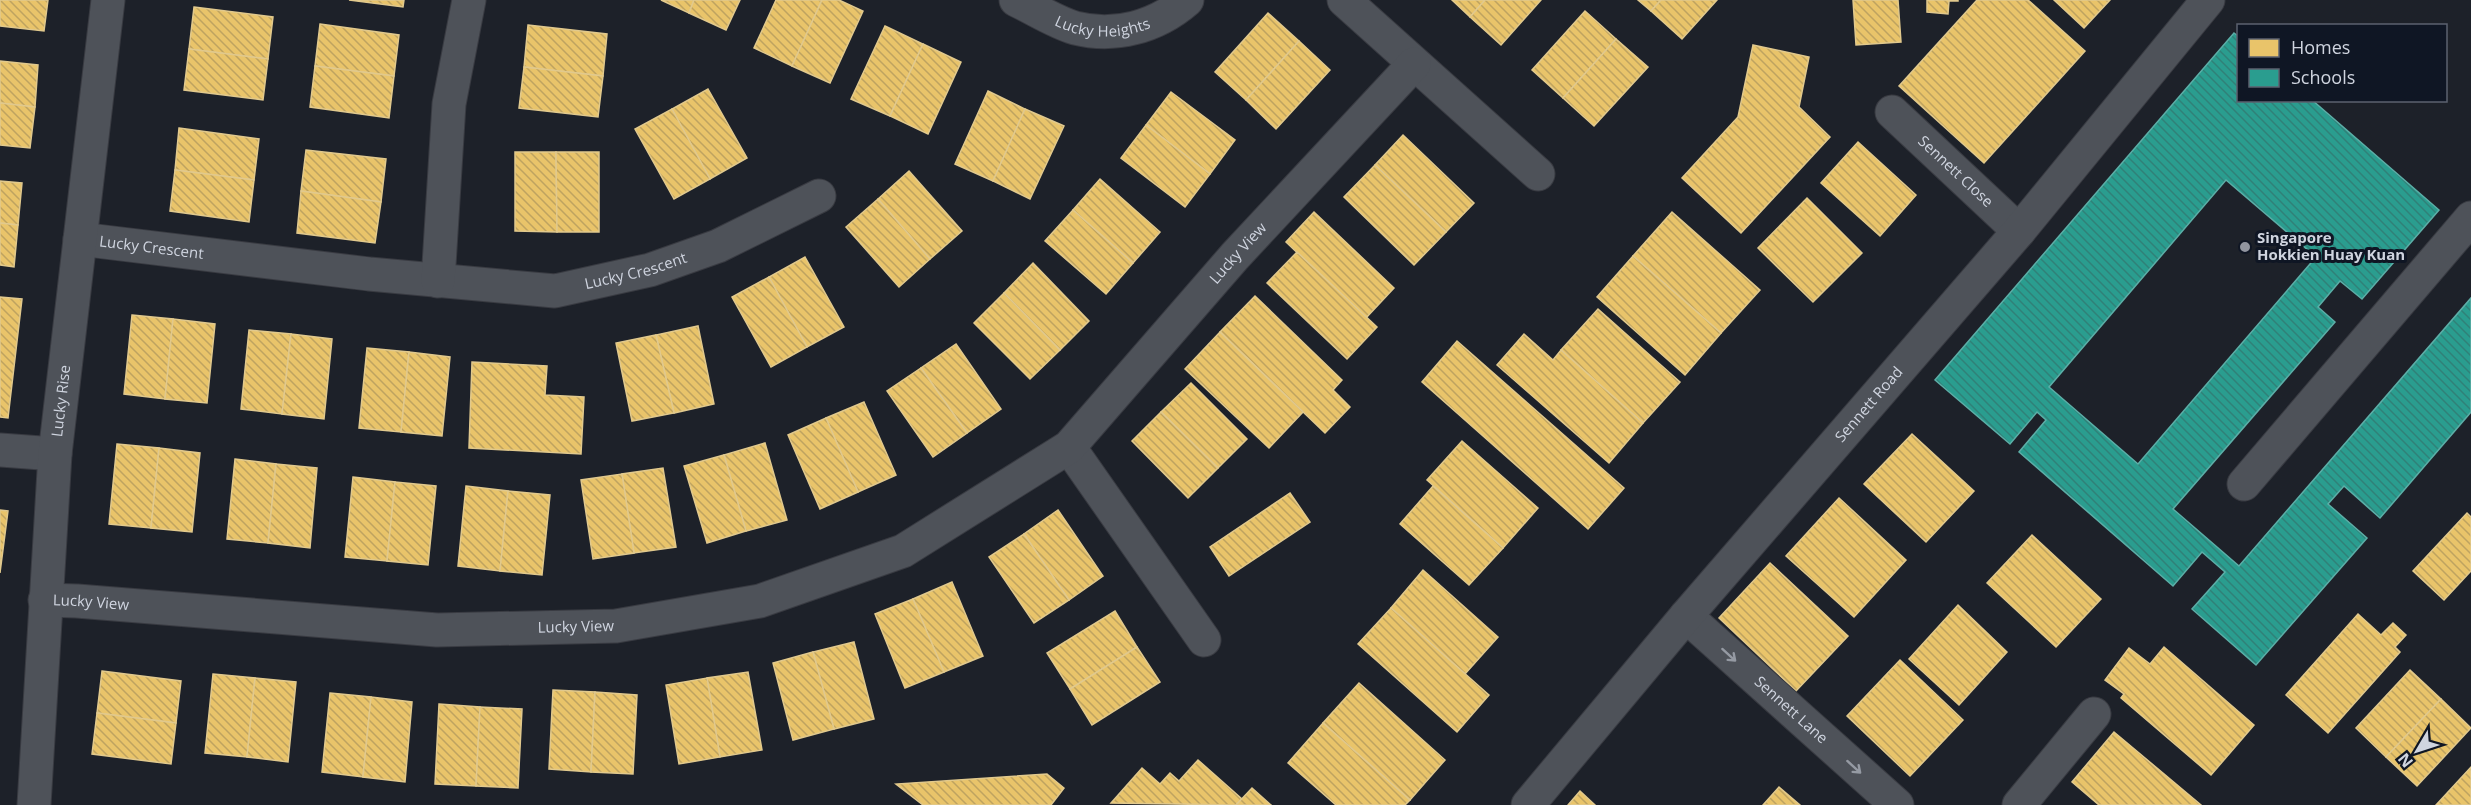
<svg xmlns="http://www.w3.org/2000/svg" width="2471" height="805" font-family="'Open Sans',sans-serif">
	<style>
		.homes { fill: url(#homes-back-hatch); stroke: #e1c98d; stroke-width: 1.5 }
		.schools { fill: url(#schools-back-hatch); stroke: #5caea7; stroke-width: 1.5; fill-rule: evenodd }
		.lines { fill: none; stroke-linecap: round; stroke-linejoin: round }
		.minor-casing { stroke: #393b42; stroke-width: 35 }
		.minor { stroke: #4e5259; stroke-width: 33 }
		.oneway { stroke: #959aa3 }
		.poi-dot { fill: #91959f; stroke: #0f1624; stroke-width: 2 }
		.labels { text-anchor: middle; stroke-width: 6; stroke-linejoin: round; paint-order: stroke }
		.street-label { font-size: 15px; fill: #cfd4df; stroke: #0f1624 }
		.poi-label { font-size: 15px; font-weight: bold; fill: #cfd4df; stroke: #0f1624; text-anchor: start }
	</style>
	<defs>
		<pattern id="homes-back-hatch" width="6" height="6" patternUnits="userSpaceOnUse" patternTransform="scale(1.5)"><rect width="6" height="6" fill="#e9c46a"/><path d="M-1 5l2 2M0 0l6 6M5-1l2 2" fill="none" stroke="#bea360"/></pattern>
		<pattern id="schools-back-hatch" width="6" height="6" patternUnits="userSpaceOnUse" patternTransform="scale(1.5)"><rect width="6" height="6" fill="#2a9d8f"/><path d="M-1 5l2 2M0 0l6 6M5-1l2 2" fill="none" stroke="#308178"/></pattern>
	</defs>
	<rect width="100%" height="100%" fill="#1d2129"/>
	<g class="homes">
		<polygon points="0,0 48,0 44,31 0,26"/>
		<polygon points="349,0 404,0 403,7"/>
		<polygon points="661,0 694,0 689,13"/>
		<polygon points="694,0 740,0 726,30 689,13"/>
		<polygon points="776,0 822,0 792,66 754,48"/>
		<polygon points="822,0 839,0 863,11 830,83 792,66"/>
		<polygon points="1452,0 1485,0 1470,17"/>
		<polygon points="1485,0 1541,0 1501,45 1470,17"/>
		<polygon points="1638,0 1661,0 1651,11"/>
		<polygon points="1661,0 1717,0 1682,39 1651,11"/>
		<polygon points="1853,0 1898,0 1901,42 1856,45"/>
		<polygon points="1927,0 1958,0 1958,1 1949,1 1948,14 1927,12"/>
		<polygon points="1977,0 2028,0 2085,51 1984,163 1899,86"/>
		<polygon points="2054,0 2110,0 2084,28"/>
		<polygon points="194,7 273,17 268,59 189,49"/>
		<polygon points="1585,11 1616,39 1563,98 1532,70"/>
		<polygon points="1268,13 1299,41 1246,100 1215,72"/>
		<polygon points="320,24 399,35 394,76 315,66"/>
		<polygon points="528,25 607,34 603,76 524,67"/>
		<polygon points="885,26 923,44 890,116 851,99"/>
		<polygon points="1616,39 1648,67 1594,126 1563,98"/>
		<polygon points="1299,41 1330,70 1276,129 1246,100"/>
		<polygon points="923,44 961,62 928,134 890,116"/>
		<polygon points="1753,45 1809,57 1799,107 1830,137 1741,233 1682,178 1738,117"/>
		<polygon points="189,49 268,59 263,100 184,90"/>
		<polygon points="0,61 38,65 35,107 0,103"/>
		<polygon points="315,66 394,76 389,118 310,107"/>
		<polygon points="524,67 603,76 598,117 519,108"/>
		<polygon points="708,89 747,158 710,179 672,109"/>
		<polygon points="988,91 1025,109 993,181 955,164"/>
		<polygon points="1171,92 1235,140 1210,174 1146,125"/>
		<polygon points="0,103 35,107 30,148 0,145"/>
		<polygon points="672,109 710,179 674,199 635,129"/>
		<polygon points="1025,109 1064,126 1030,199 993,181"/>
		<polygon points="1146,125 1210,174 1185,207 1121,158"/>
		<polygon points="179,128 259,139 254,180 175,170"/>
		<polygon points="1403,135 1474,203 1446,232 1375,165"/>
		<polygon points="1858,142 1916,195 1880,236 1821,183"/>
		<polygon points="306,150 386,159 381,202 301,191"/>
		<polygon points="515,152 556,152 557,232 515,231"/>
		<polygon points="556,152 599,152 599,232 557,232"/>
		<polygon points="1375,165 1446,232 1414,265 1344,197"/>
		<polygon points="175,170 254,180 249,222 170,211"/>
		<polygon points="909,171 962,231 930,259 878,199"/>
		<polygon points="1100,179 1160,232 1133,263 1073,210"/>
		<polygon points="0,181 22,183 18,225 0,223"/>
		<polygon points="301,191 381,202 375,243 297,233"/>
		<polygon points="1807,198 1862,253 1813,302 1758,248"/>
		<polygon points="878,199 930,259 899,287 846,227"/>
		<polygon points="1073,210 1133,263 1106,294 1045,241"/>
		<polygon points="1314,212 1394,288 1366,318 1286,242"/>
		<polygon points="1672,212 1760,290 1721,333 1633,256"/>
		<polygon points="0,223 18,225 14,267 0,265"/>
		<polygon points="1297,252 1377,327 1347,359 1267,283"/>
		<polygon points="1633,256 1721,333 1685,375 1597,297"/>
		<polygon points="805,257 844,327 807,347 769,277"/>
		<polygon points="1033,263 1089,321 1060,350 1004,293"/>
		<polygon points="769,277 807,347 771,367 732,297"/>
		<polygon points="1004,293 1060,350 1030,379 974,323"/>
		<polygon points="1255,296 1342,380 1333,390 1350,407 1325,433 1220,332"/>
		<polygon points="0,297 22,299 8,418 0,417"/>
		<polygon points="1598,309 1680,382 1643,423 1561,350"/>
		<polygon points="132,315 173,319 165,399 124,394"/>
		<polygon points="173,319 215,324 207,403 165,399"/>
		<polygon points="698,326 714,404 674,413 656,335"/>
		<polygon points="249,330 291,334 282,414 241,409"/>
		<polygon points="1220,332 1303,412 1269,448 1185,369"/>
		<polygon points="291,334 332,339 324,419 282,414"/>
		<polygon points="1524,334 1553,360 1561,350 1643,423 1609,463 1497,365"/>
		<polygon points="656,335 674,413 632,421 616,343"/>
		<polygon points="1457,341 1624,488 1588,529 1422,382"/>
		<polygon points="956,344 1001,409 967,433 921,368"/>
		<polygon points="367,348 409,352 401,432 359,428"/>
		<polygon points="409,352 450,357 442,436 401,432"/>
		<polygon points="472,362 547,366 545,395 584,397 581,454 469,448"/>
		<polygon points="921,368 967,433 933,457 887,391"/>
		<polygon points="1191,383 1247,439 1218,468 1161,412"/>
		<polygon points="864,402 896,475 858,492 826,418"/>
		<polygon points="1161,412 1218,468 1188,498 1132,441"/>
		<polygon points="826,418 858,492 820,509 788,435"/>
		<polygon points="1912,434 1974,491 1926,542 1864,484"/>
		<polygon points="1462,441 1538,508 1503,548 1427,480"/>
		<polygon points="765,443 787,520 746,531 724,455"/>
		<polygon points="117,444 159,448 151,528 109,524"/>
		<polygon points="159,448 200,453 192,532 151,528"/>
		<polygon points="724,455 746,531 707,543 684,466"/>
		<polygon points="235,459 276,464 268,543 227,539"/>
		<polygon points="276,464 317,468 310,548 268,543"/>
		<polygon points="663,468 676,547 634,553 622,474"/>
		<polygon points="622,474 634,553 593,559 581,480"/>
		<polygon points="353,477 395,482 387,561 345,557"/>
		<polygon points="395,482 436,486 428,565 387,561"/>
		<polygon points="466,486 508,491 500,571 458,566"/>
		<polygon points="1433,486 1503,548 1469,585 1400,524"/>
		<polygon points="508,491 550,495 542,575 500,571"/>
		<polygon points="1290,493 1310,522 1229,576 1210,547"/>
		<polygon points="1839,498 1906,560 1854,617 1786,556"/>
		<polygon points="0,510 8,511 0,573"/>
		<polygon points="1058,510 1103,576 1069,600 1024,534"/>
		<polygon points="2467,513 2471,517 2471,571 2444,600 2413,571"/>
		<polygon points="1024,534 1069,600 1034,623 989,557"/>
		<polygon points="2032,535 2101,599 2056,647 1987,583"/>
		<polygon points="1770,563 1848,636 1796,691 1719,618"/>
		<polygon points="1423,570 1498,637 1465,674 1391,608"/>
		<polygon points="952,582 983,656 944,672 913,599"/>
		<polygon points="913,599 944,672 905,688 875,614"/>
		<polygon points="1958,605 2007,652 1959,705 1909,659"/>
		<polygon points="1391,608 1489,695 1457,732 1358,644"/>
		<polygon points="1115,611 1137,647 1070,689 1047,653"/>
		<polygon points="2358,614 2381,635 2393,623 2406,635 2395,647 2400,652 2328,733 2286,695"/>
		<polygon points="854,642 874,719 834,729 813,652"/>
		<polygon points="1137,647 1160,682 1092,725 1070,689"/>
		<polygon points="2164,647 2254,725 2211,775 2121,698 2124,694 2105,680 2129,648 2150,664"/>
		<polygon points="813,652 834,729 793,740 773,663"/>
		<polygon points="1900,660 1963,720 1910,776 1847,716"/>
		<polygon points="2410,670 2441,699 2386,757 2356,728"/>
		<polygon points="102,671 181,681 176,723 97,713"/>
		<polygon points="748,672 762,750 720,757 707,678"/>
		<polygon points="213,674 255,678 247,757 205,753"/>
		<polygon points="255,678 296,682 288,762 247,757"/>
		<polygon points="707,678 720,757 679,764 666,685"/>
		<polygon points="1359,683 1445,760 1410,800 1323,723"/>
		<polygon points="553,690 595,692 591,772 549,769"/>
		<polygon points="595,692 637,695 633,774 591,772"/>
		<polygon points="330,693 371,697 363,777 322,772"/>
		<polygon points="371,697 412,702 405,782 363,777"/>
		<polygon points="2441,699 2471,728 2417,786 2386,757"/>
		<polygon points="439,704 480,707 476,786 435,784"/>
		<polygon points="480,707 522,709 518,788 476,786"/>
		<polygon points="97,713 176,723 171,764 92,754"/>
		<polygon points="1323,723 1410,800 1405,805 1336,805 1288,763"/>
		<polygon points="2114,732 2201,805 2099,805 2072,782"/>
		<polygon points="1198,760 1242,799 1236,805 1111,803 1142,768 1160,784 1170,773 1179,781"/>
		<polygon points="2471,767 2471,805 2436,805"/>
		<polygon points="1047,774 1064,788 1051,805 923,805 896,784"/>
		<polygon points="1779,787 1800,805 1763,805"/>
		<polygon points="1252,788 1271,805 1236,805"/>
		<polygon points="1580,791 1595,805 1568,805"/>
	</g>
	<path class="schools" d="M2234,33l4,3v64h74l127,110 -77,89 -22,-18 -22,26 17,15 -162,187 66,57 232,-268v114l-91,106 -36,-32 -16,18 39,34 -111,127 -64,-56 33,-37 -23,-20 -29,34 -154,-134 27,-32 -9,-8 -27,32 -75,-64zM2226,180l90,77 -178,207 -89,-77z"/>
	<g class="lines">
		<g class="minor-casing">
			<g id="minor">
				<path id="s1" d="M1016,0c19,9 39,22 59,28 40,10 81,-1 112,-28"/>
				<polyline points="1344,0 1538,174"/>
				<path id="s2" d="M1892,112l127,119"/>
				<path id="s3" d="M80,239l289,35 186,17 95,-21 68,-24 101,-50"/>
				<polyline points="438,281 449,104 469,0"/>
				<polyline points="1069,447 1204,640"/>
				<polyline points="0,450 55,454"/>
				<polyline points="2244,484 2471,218"/>
				<path id="s4" d="M45,600l32,1 360,29 179,-4 144,-25 143,-50 166,-104 166,-191 179,-192"/>
				<path id="s5" d="M1686,616l211,189"/>
				<path id="s6" d="M34,805l21,-351 53,-454"/>
				<path id="s7" d="M1528,805l158,-189 333,-385 189,-231"/>
				<polyline points="2019,805 2094,714"/>
			</g>
		</g>
		<use href="#minor" class="minor"/>
	</g>
	<defs><path id="oneway-shaft" d="M-6 0H5M1.5-3L5.5 0L1.5 3" fill="none" stroke-width="1.6" stroke-linecap="round" stroke-linejoin="round" transform="scale(1.5)"/></defs>
	<g class="oneway">
		<use href="#oneway-shaft" transform="translate(1729 655) rotate(42)"/>
		<use href="#oneway-shaft" transform="translate(1854 767) rotate(42)"/>
	</g>
	<circle class="poi-dot" cx="2245" cy="247" r="6"/>
	<g class="labels">
		<g class="street-label">
			<text dy="5" stroke="none"><textPath href="#s1" startOffset="93">Lucky Heights</textPath></text>
			<text dy="5" stroke="none"><textPath href="#s2" startOffset="87">Sennett Close</textPath></text>
			<text dy="5" stroke="none"><textPath href="#s3" startOffset="72">Lucky Crescent</textPath></text>
			<text dy="5" stroke="none"><textPath href="#s4" startOffset="1323">Lucky View</textPath></text>
			<text dy="5" stroke="none"><textPath href="#s3" startOffset="561">Lucky Crescent</textPath></text>
			<text dy="5" stroke="none"><textPath href="#s6" startOffset="405">Lucky Rise</textPath></text>
			<text dy="5" stroke="none"><textPath href="#s7" startOffset="526">Sennett Road</textPath></text>
			<text dy="5" stroke="none"><textPath href="#s4" startOffset="46">Lucky View</textPath></text>
			<text dy="5" stroke="none"><textPath href="#s4" startOffset="532">Lucky View</textPath></text>
			<text dy="5" stroke="none"><textPath href="#s5" startOffset="141">Sennett Lane</textPath></text>
		</g>
		<g class="poi-label">
			<text x="2257" y="243">Singapore<tspan x="2257" dy="17">Hokkien Huay Kuan</tspan></text>
		</g>
	</g>
	<rect x="2237" y="24" width="210" height="78" fill="#0f1624" stroke="#5c626f" stroke-width="1.5"/>
	<rect x="2249" y="39" width="30" height="18" fill="#e9c46a" stroke="#5c626f" stroke-width="1.5"/>
	<text x="2291" y="54" font-size="18" fill="#cfd4df">Homes</text>
	<rect x="2249" y="69" width="30" height="18" fill="#2a9d8f" stroke="#5c626f" stroke-width="1.5"/>
	<text x="2291" y="84" font-size="18" fill="#cfd4df">Schools</text>
	<g transform="translate(2417 751) rotate(231)" stroke="#0f1624" stroke-width="4.5" paint-order="stroke">
	<path d="M0-4.5L10 22L0 15L-10 22Z" fill="#cfd4df"/>
	<text y="-9" font-size="16" font-weight="bold" text-anchor="middle" fill="#cfd4df">N</text>
	</g>
</svg>
